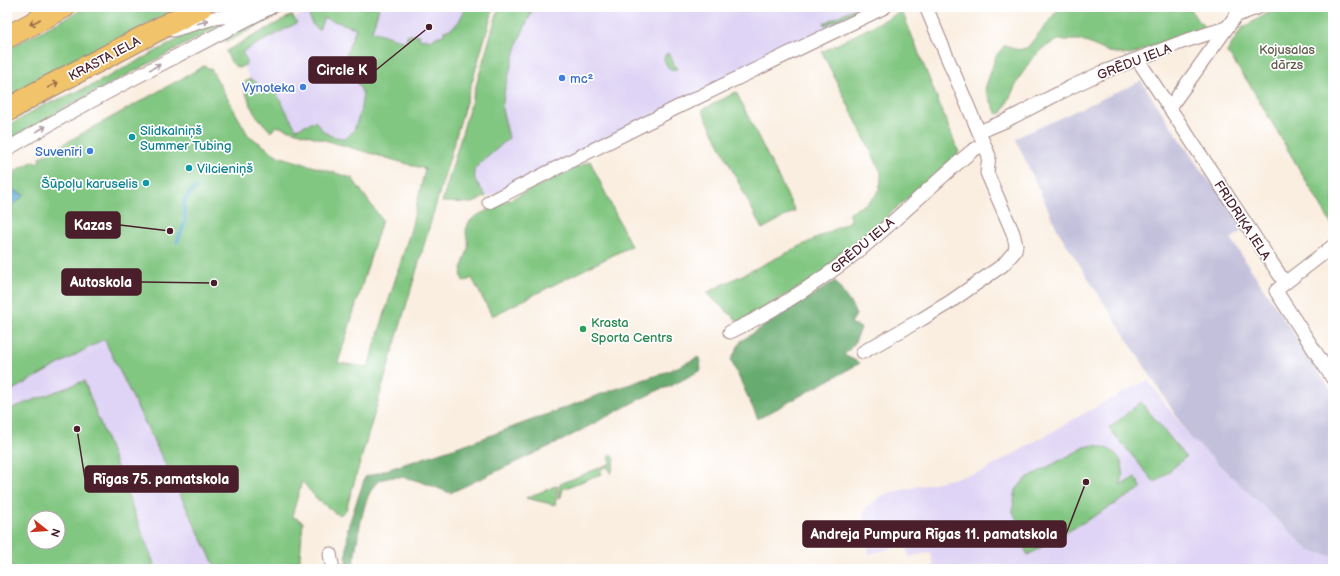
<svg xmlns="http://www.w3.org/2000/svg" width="1340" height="576" font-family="'Balsamiq Sans',sans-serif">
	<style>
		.built { fill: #dfd4f5; fill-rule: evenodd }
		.industrial { fill: #c3c0db }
		.green { fill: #81c681; stroke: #667256; fill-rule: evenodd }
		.forest { fill: #68ab6f; stroke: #59654d }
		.water { fill: #58a9d3; stroke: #51647f }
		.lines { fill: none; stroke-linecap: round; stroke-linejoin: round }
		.stream { stroke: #58a9d3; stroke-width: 3.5 }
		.minor-casing { stroke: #a28686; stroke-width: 15 }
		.trunk-casing { stroke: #a28686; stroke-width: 24 }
		.minor { stroke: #fff; stroke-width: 13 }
		.trunk { stroke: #f1c36a; stroke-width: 22 }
		.oneway { stroke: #956947 }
		.oneway2 { stroke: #ae9aa0 }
		.shop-dot { fill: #3f7fe0; stroke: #fff; stroke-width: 1.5 }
		.culture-dot { fill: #0f9aa8; stroke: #fff; stroke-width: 1.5 }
		.leisure-dot { fill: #2e9e5b; stroke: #fff; stroke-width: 1.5 }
		.labels { text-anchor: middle; stroke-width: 3.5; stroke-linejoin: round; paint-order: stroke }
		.park-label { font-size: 13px; fill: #5d5949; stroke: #fff }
		.street-label { font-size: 13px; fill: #4a1f2b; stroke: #fff }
		.shop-label { font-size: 13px; fill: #366cbe; stroke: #fff; text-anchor: end }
		.culture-label { font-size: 13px; fill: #0d838f; stroke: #fff; text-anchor: start }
		.leisure-label { font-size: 13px; fill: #27864d; stroke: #fff; text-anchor: start }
		.leader { fill: none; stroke: #4a1f2b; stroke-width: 1.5 }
		.callout-dot { fill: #4a1f2b; stroke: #fff; stroke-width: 1.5 }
		.callout { fill: #4a1f2b; stroke: #4a1f2b; stroke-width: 1.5 }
		.callout-label { font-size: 14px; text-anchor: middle; font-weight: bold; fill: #fff }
	</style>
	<rect width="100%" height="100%" fill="#fff"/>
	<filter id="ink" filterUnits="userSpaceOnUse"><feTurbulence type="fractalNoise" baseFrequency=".025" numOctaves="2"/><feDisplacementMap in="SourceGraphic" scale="8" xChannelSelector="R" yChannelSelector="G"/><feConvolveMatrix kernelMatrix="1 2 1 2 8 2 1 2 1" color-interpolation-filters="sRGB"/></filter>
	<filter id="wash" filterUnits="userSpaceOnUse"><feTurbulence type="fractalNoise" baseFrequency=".012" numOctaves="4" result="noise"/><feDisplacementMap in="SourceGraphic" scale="16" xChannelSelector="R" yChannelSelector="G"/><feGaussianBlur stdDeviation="0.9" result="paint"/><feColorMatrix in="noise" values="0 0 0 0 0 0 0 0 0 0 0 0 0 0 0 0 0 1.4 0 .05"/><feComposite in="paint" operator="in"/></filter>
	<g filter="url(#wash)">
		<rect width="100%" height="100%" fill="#faeee0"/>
		<g class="built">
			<polygon points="328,7 471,7 468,23 367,93 354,148 294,131 262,96 253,84 235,50 310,10"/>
			<polygon points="514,7 869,7 488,197 462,184"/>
			<path d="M104,339l112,230h-209v-176zM34,518h24v24h-24z"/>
			<polygon points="1148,380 1189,436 1310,551 1333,556 1333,569 1005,569 1004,566 994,564 971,569 934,569 931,552 909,557 906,545 869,554 863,514 868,506 880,497 889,493 982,472 1090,410"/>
		</g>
		<polygon class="industrial" points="1141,81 1204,175 1219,192 1244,229 1231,239 1333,393 1333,556 1310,551 1189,436 1058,231 1016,140 1018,137"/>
		<g class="green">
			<polygon points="87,7 180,7 7,98 7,49"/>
			<path d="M311,7h64l4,1 -7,23 34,11 1,-7h12l1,5 7,-1 1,2 7,-2v-2l9,-2v-4c13,-3 18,-12 20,-24h30l-148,503 -6,5 -5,-2 -19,-15 -14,-17 -10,35 11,6 -4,47h-68l-16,-3 -111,-227 -97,54v-216l3,1 6,-4 -1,-3 19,-10 2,2 4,-2v-4l164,-91 7,3 37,66 30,21 74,22 30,42 -44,143 30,4 43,-138 14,-60 -149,-43 -5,6 -17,-19 -11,-27 3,-5 4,-2 6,3 6,11 12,-4 22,40 19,-8c10,13 15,17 31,17l8,-8 6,-17 3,-19 -18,-36 11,-30 -32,-10 -5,12 -7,-6 -5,-15z"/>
			<polygon points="499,7 534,7 518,42 505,88 502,109 509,138 474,169 475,180 486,196 473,203 442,202"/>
			<polygon points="857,7 864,7 827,25 823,24"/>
			<path d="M1060,7h129l7,11 8,8 -3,3 -71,26 -21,-3 -28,-12h-23l-15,8 -12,12 -11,17 -18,36 -5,1 -12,-25 11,-33 9,-11c9,5 14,6 23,2z"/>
			<polygon points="1279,7 1333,7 1333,227 1250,85 1227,52 1242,28"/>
			<polygon points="285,8 288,10 225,43 228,36 281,9"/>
			<path d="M902,11l57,142 -140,123 -80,46 -33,-29 145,-72 -3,-8c21,-11 34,-14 33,-41l-59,-120z"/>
			<path d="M292,15l5,8 -55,29 5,9 -2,4 -6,3c-8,-3 -10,-10 -13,-17z"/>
			<polygon points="217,24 220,24 220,26 72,104 7,142 7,127 40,107 91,86 190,33 203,27"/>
			<path d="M668,53l9,16c-9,2 -10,-3 -13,-10l1,-4z"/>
			<polygon points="736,92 795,211 762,229 702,110"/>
			<path d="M590,161l41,85 -139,70 -20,-38 -8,4c-7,-9 2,-24 4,-33 2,-8 -4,-14 -1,-22 2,-7 8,-10 13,-13z"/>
			<path d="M84,381l72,188h-144l-5,-14v-145zM34,518h24v24h-24z"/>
			<polygon points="1141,402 1186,457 1155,483 1109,428"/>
			<path d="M1094,445c23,3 35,18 26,41l15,-9 7,11 -114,67 -7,-13 19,-11 -11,-2 -11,-7 -5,-10v-5l3,-17 9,-11 60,-32z"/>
			<polygon points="608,455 612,455 615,459 611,474 607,466 600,470 601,474 563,489 561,497 558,499 560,484 611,463"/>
			<polygon points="558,485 555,505 526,498"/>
		</g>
		<g class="forest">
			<polygon points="835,281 852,306 856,315 851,323 861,328 854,344 844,355 860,363 758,419 731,360 741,341"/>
			<path d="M699,357l2,13 -32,17 -8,2 -23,11 -77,41 -111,52c-13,-5 -40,-17 -54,-16 -4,0 -14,2 -17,4 -17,11 -22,65 -26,85l-7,-2 2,-37 17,-50 116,-38 123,-46 65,-22z"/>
		</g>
		<polygon class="water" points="14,190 24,195 23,197 7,209 7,194"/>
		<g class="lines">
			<polyline class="stream" points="177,242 185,222 184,201 196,187"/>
		</g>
	</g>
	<g filter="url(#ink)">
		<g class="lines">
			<g class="minor-casing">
				<g id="minor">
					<polyline points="1235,16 1259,7"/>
					<polyline points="173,30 214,18 253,13"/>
					<polyline points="1138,60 1285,283 1276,291 1333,379"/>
					<polyline points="1170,107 1242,7"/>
					<polyline points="979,132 1005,121 1071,87 1103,72 1182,42 1226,28"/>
					<polyline points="7,149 64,116 121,85 271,7"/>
					<polyline points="489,202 678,107 885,7"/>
					<polyline points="1285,283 1333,246"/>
					<path d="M730,332c45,-21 87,-49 126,-79 40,-32 76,-69 116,-102l12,-7"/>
					<polyline points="863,352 922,319 950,302 1003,265 1015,251 1016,245 1013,233 987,173 989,156 926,7"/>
					<polyline points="330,554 333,569"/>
				</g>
			</g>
			<g class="trunk-casing">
				<g id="trunk">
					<polyline points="7,37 64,7"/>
					<polyline points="7,111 31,96 201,7"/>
				</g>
			</g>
			<use href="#minor" class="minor"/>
			<use href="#trunk" class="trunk"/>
		</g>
		<defs><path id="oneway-shaft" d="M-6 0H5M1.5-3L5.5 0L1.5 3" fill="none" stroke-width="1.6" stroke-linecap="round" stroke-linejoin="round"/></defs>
		<g class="oneway">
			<use href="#oneway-shaft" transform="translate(35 22) rotate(152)"/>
			<use href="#oneway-shaft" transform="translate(53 85) rotate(-28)"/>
		</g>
		<g class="oneway2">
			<use href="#oneway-shaft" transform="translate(203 22) rotate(-16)"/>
			<use href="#oneway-shaft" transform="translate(155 67) rotate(-27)"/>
			<use href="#oneway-shaft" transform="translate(41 129) rotate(-30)"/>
		</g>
	</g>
	<g class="shop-dot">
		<circle cx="562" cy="78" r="4"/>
		<circle cx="303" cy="87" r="4"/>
		<circle cx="90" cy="151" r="4"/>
	</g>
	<g class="culture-dot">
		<circle cx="132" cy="137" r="4"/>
		<circle cx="189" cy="168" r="4"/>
		<circle cx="146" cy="183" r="4"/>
	</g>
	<circle class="leisure-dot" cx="583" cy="329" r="4"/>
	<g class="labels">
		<g class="park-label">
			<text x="1287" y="54">Kojusalas<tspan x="1287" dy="15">dārzs</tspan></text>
		</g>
		<g class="street-label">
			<text transform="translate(104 58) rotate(-28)" y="5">KRASTA IELA</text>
			<text transform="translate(1134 61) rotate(-21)" y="5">GRĒDU IELA</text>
			<text transform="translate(1243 220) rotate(57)" y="5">FRIDRIĶA IELA</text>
			<text transform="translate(862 245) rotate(-40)" y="5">GRĒDU IELA</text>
		</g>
		<g class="shop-label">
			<text x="570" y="83" text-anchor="start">mc²</text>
			<text x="295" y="92">Vynoteka</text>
			<text x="82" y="156">Suvenīri</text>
		</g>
		<g class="culture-label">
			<text x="140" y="135">Slidkalniņš<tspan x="140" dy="15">Summer Tubing</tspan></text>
			<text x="197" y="173">Vilcieniņš</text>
			<text x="138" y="188" text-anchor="end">Šūpoļu karuselis</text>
		</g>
		<g class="leisure-label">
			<text x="591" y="327">Krasta<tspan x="591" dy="15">Sporta Centrs</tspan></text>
		</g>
	</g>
	<path class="leader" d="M429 27L376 70M170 231L120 225M214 283L141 282M77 429L85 479M1086 482L1066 534"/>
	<g class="callout-dot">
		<circle cx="429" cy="27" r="4"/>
		<circle cx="170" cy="231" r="4"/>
		<circle cx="214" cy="283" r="4"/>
		<circle cx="77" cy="429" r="4"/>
		<circle cx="1086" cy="482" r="4"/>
	</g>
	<g class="callout">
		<rect x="309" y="57" width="67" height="26" rx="4"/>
		<rect x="66" y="212" width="54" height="26" rx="4"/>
		<rect x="62" y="269" width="79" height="26" rx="4"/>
		<rect x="85" y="466" width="153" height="26" rx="4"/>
		<rect x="803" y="521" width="263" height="26" rx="4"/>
	</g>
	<g class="callout-label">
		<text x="342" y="75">Circle K</text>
		<text x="93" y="230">Kazas</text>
		<text x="101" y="287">Autoskola</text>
		<text x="161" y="484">Rīgas 75. pamatskola</text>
		<text x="934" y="539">Andreja Pumpura Rīgas 11. pamatskola</text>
	</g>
	<rect width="1340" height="576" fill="none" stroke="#fff" stroke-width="24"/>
	<g transform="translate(46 530) rotate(107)"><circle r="19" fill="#ffffff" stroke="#b7a5aa"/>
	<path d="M0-3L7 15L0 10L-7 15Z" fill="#c8321e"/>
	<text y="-6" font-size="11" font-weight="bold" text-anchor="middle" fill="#4a1f2b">N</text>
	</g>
</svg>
